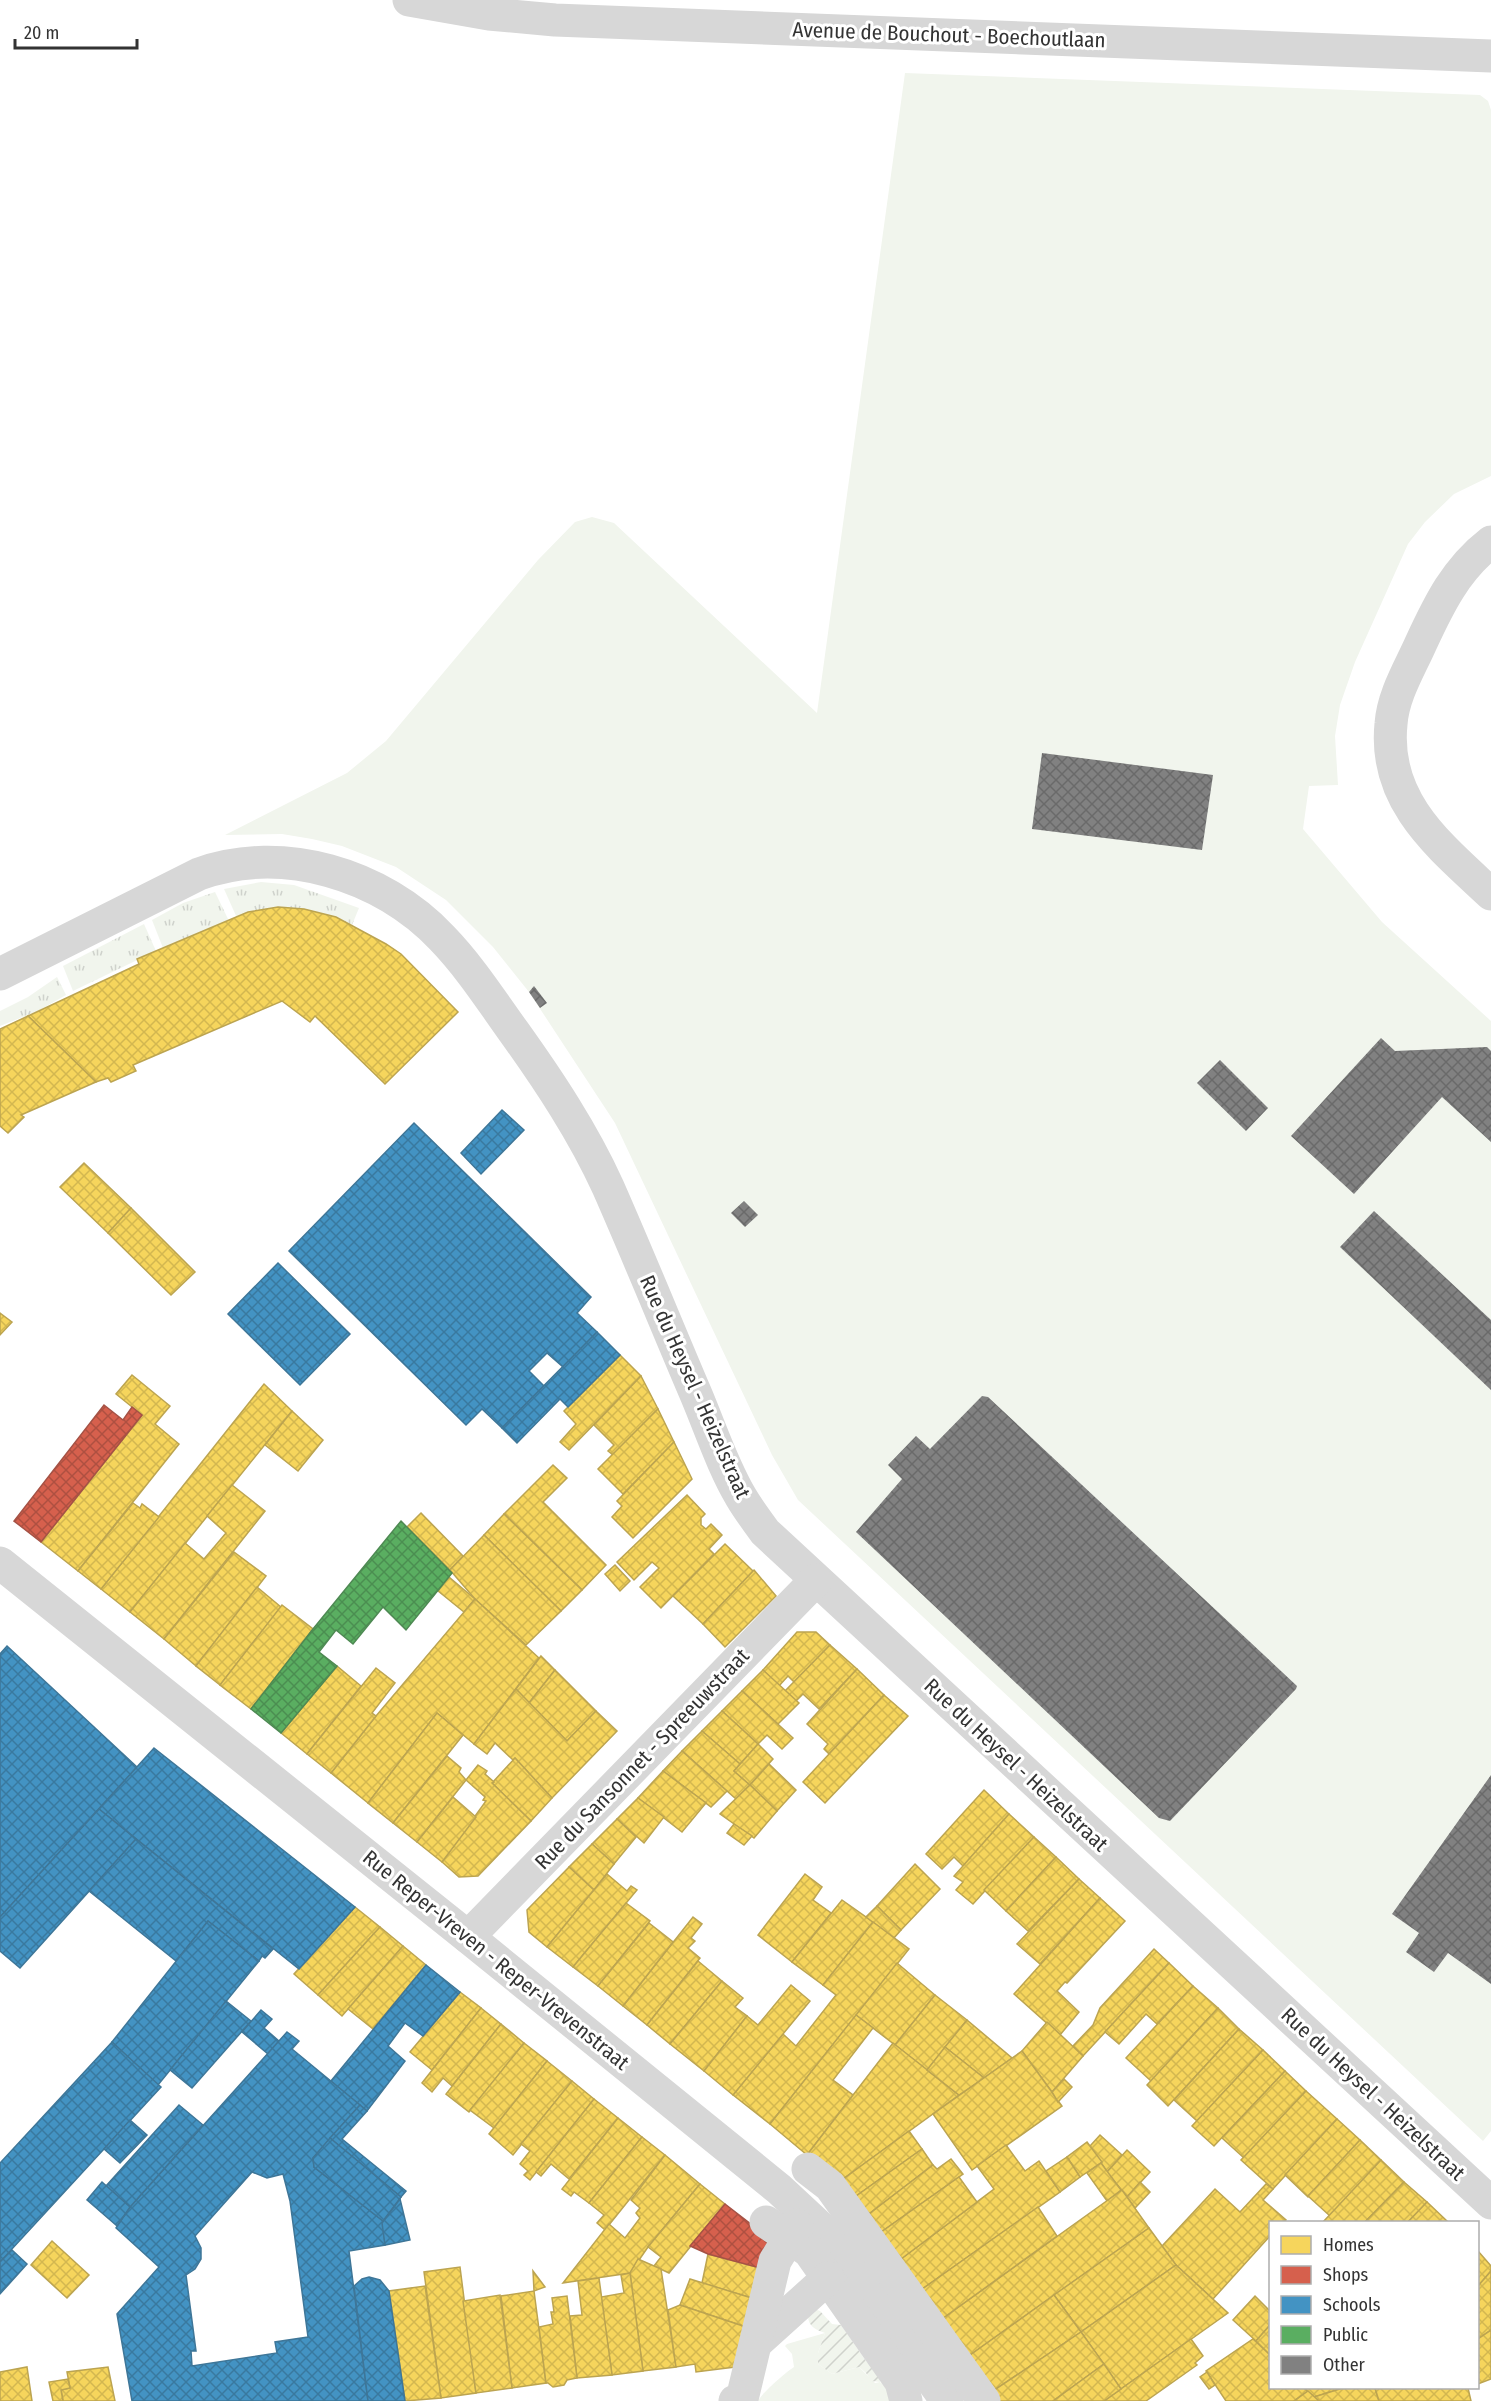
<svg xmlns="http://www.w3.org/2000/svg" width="1491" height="2401" font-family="'Fira Sans Condensed',sans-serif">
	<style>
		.grass { fill: url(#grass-tufts) }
		.park { fill: #f1f5ed }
		.garden { fill: url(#garden-furrows) }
		.homes { fill: url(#homes-cross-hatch); stroke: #bca450; stroke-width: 1.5 }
		.shops { fill: url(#shops-cross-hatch); stroke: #a55245; stroke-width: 1.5 }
		.schools { fill: url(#schools-cross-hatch); stroke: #3e7698; stroke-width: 1.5; fill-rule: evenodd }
		.public { fill: url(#public-cross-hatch); stroke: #4e8953; stroke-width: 1.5 }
		.building { fill: url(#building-cross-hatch) }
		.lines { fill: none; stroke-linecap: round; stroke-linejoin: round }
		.street { stroke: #d7d7d7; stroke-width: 33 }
		.labels { text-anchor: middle; stroke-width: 6; stroke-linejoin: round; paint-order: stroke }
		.street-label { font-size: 21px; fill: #333; stroke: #fff }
	</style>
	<defs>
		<pattern id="grass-tufts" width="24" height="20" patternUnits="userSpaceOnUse" patternTransform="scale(1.5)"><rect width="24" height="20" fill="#f1f5ed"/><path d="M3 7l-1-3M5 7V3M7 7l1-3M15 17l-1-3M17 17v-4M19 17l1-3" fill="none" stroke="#cfd2cc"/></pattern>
		<pattern id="garden-furrows" width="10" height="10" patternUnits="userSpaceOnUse" patternTransform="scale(1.5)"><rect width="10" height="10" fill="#f1f5ed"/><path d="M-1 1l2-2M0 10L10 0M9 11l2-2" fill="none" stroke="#cfd2cc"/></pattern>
		<pattern id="homes-cross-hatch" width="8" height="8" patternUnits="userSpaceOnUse" patternTransform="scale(1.5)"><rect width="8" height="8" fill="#f6d55c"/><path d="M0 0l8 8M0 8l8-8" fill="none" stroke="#d3b750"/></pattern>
		<pattern id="shops-cross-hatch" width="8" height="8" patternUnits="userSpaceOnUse" patternTransform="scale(1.5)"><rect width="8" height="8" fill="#d6604d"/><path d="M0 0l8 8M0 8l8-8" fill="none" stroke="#ae5041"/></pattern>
		<pattern id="schools-cross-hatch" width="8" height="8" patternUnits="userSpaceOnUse" patternTransform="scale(1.5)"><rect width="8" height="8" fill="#4393c3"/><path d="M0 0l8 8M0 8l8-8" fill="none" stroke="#39799f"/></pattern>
		<pattern id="public-cross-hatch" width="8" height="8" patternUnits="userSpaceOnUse" patternTransform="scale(1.5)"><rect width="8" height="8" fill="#5aae61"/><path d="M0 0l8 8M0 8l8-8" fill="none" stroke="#4b8e51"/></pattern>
		<pattern id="building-cross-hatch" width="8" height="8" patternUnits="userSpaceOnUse" patternTransform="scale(1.5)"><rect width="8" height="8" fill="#818181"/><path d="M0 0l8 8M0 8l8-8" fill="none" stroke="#6a6a6a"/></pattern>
	</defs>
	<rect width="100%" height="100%" fill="#fff"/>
	<g class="grass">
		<path d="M261,882l33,3 65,23 -7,17c-37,-18 -77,-25 -115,-7l-13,-29z"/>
		<polygon points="215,892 229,921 163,948 152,920 183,903"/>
		<polygon points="144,924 156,951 73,991 63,966"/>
		<polygon points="57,977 66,995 38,1011 0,1026 0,1011 28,997"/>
	</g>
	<g class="park">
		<polygon points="905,73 1480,95 1488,101 1491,110 1491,476 1454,494 1425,522 1408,544 1355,662 1340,705 1335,736 1338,785 1309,786 1303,829 1382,922 1491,1021 1491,2131 1483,2141 798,1500 772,1455 615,1123 529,992 493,947 446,900 396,867 342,846 312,839 282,834 225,835 347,773 386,741 538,560 575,522 592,517 614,523 817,713"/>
		<path d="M825,2333l-7,20v11l14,10 27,-7 16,16 5,-1 6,5 7,14h-135c3,-7 28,-29 36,-34l-2,-13 -7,-8 2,-2z"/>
	</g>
	<path class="garden" d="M815,2309l5,2 12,13 9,1 25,36 16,17 -2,4 -9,-1 -5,-8 -7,-6 -27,7 -14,-10v-11l7,-20c-9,-3 -17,-7 -17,-17z"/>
	<g class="homes">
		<polygon points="278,907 304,909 336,917 386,944 401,954 458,1012 385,1084 315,1016 310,1022 282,1001 133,1065 136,1071 111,1082 108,1078 96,1082 28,1016 139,964 137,959 248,912"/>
		<polygon points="28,1016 96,1082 21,1115 24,1117 8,1133 0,1126 0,1029"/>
		<polygon points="84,1163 131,1208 108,1233 60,1187"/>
		<polygon points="131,1208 195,1272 171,1295 108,1233"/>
		<polygon points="0,1313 12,1322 0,1335"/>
		<polygon points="620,1355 641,1376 569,1450 560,1442 576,1424 564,1411"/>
		<polygon points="132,1375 170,1406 155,1424 179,1444 78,1571 41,1542 142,1415 116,1394"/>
		<polygon points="641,1376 658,1409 613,1455 608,1451 614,1445 594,1425"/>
		<polygon points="264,1384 292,1411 130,1612 101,1589"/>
		<polygon points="658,1409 674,1442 623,1494 598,1469"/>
		<polygon points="292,1411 323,1440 298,1471 265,1445"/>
		<polygon points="674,1442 692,1479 633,1538 612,1517 622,1506 617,1501"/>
		<polygon points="553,1465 567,1478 543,1502 606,1565 582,1590 504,1514"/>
		<polygon points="232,1485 265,1511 164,1639 130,1612 185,1543 204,1559 226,1533 207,1516"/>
		<polygon points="687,1495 705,1514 701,1518 701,1525 706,1529 711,1524 722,1535 709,1549 714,1554 661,1608 640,1587 659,1568 652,1562 634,1580 617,1562"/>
		<polygon points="133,1503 140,1508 142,1504 159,1517 101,1589 78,1571"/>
		<polygon points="421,1513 463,1556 450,1570 407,1527"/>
		<polygon points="504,1514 582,1590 561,1611 484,1535"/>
		<polygon points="484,1535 561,1611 526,1645 475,1599 450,1570"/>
		<polygon points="725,1544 753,1571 703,1624 673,1596"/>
		<polygon points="234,1552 266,1576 196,1666 164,1639"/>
		<polygon points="615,1565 630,1581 620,1591 605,1574"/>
		<polygon points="754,1570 776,1596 725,1647 703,1624"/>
		<polygon points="449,1577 475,1599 464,1612 438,1591"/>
		<polygon points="257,1587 281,1607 220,1685 196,1666"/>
		<polygon points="475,1599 539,1658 474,1744 437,1713 368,1803 331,1773 376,1716"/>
		<polygon points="282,1605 313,1629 251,1709 220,1685"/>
		<polygon points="797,1632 816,1632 830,1645 794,1682 788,1676 779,1686 763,1670"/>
		<polygon points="830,1645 857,1669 819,1709 803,1694 796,1701 785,1691"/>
		<polygon points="541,1656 555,1670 529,1703 516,1689"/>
		<polygon points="337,1666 361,1686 307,1754 281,1733"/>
		<polygon points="376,1668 395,1683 372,1713 376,1716 331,1773 307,1754"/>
		<polygon points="857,1669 884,1695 829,1754 824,1749 828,1744 807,1724"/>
		<polygon points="555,1670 596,1711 567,1741 529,1703"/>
		<polygon points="763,1670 799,1703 778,1724 742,1691"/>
		<polygon points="516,1689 567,1741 596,1711 617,1731 552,1798 515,1758 513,1760 495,1743 487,1754 474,1744"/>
		<polygon points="742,1691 793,1738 782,1749 767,1735 758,1744 722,1711"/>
		<polygon points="884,1695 908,1716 825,1803 803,1782"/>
		<polygon points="722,1711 758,1744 740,1764 702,1731"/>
		<polygon points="437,1713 463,1735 393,1823 368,1803"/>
		<polygon points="702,1731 740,1764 734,1771 750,1785 736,1799 682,1751"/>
		<polygon points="758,1744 773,1759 750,1785 734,1771"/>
		<polygon points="682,1751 727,1791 711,1807 663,1771"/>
		<polygon points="447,1756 461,1768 459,1772 466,1780 417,1842 393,1823"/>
		<polygon points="515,1758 552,1798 531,1821 492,1783"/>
		<polygon points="769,1764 796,1790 777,1811 750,1785"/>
		<polygon points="478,1765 487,1771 485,1774 494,1782 492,1783 531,1821 478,1876 459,1877 442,1862 486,1801 483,1800 485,1797 466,1780"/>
		<polygon points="663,1771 706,1803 682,1832 638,1798"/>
		<polygon points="750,1785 777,1811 754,1838 720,1814"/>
		<polygon points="984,1790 1009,1814 963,1866 954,1857 942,1869 926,1854"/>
		<polygon points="453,1797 476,1817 442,1862 417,1842"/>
		<polygon points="638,1798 664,1817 644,1843 617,1819"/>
		<polygon points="1009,1814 1034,1837 973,1904 956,1890 963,1882 954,1876"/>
		<polygon points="617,1819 636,1837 614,1864 592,1844"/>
		<polygon points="734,1824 752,1836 744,1845 727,1833"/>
		<polygon points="1034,1837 1056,1857 1006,1911 984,1890"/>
		<polygon points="592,1844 614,1864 594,1890 569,1867"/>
		<polygon points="1056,1857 1079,1879 1028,1931 1006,1911"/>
		<polygon points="915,1864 940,1889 901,1930 877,1906"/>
		<polygon points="569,1867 594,1890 547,1947 529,1932 527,1910"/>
		<polygon points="607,1874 627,1891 631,1886 637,1890 573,1967 547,1947"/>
		<polygon points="805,1874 822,1887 813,1900 831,1913 792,1962 758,1935"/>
		<polygon points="1079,1879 1100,1898 1040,1964 1017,1944"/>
		<polygon points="1100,1898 1125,1921 1067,1983 1065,1982 1057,1991 1079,2012 1060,2035 1014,1994"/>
		<polygon points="842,1900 873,1922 823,1985 792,1962"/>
		<polygon points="626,1903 650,1921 598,1986 573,1967"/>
		<polygon points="877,1906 901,1930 894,1938 866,1917"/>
		<polygon points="355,1907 380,1927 318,1995 294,1974"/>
		<polygon points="693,1917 702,1924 691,1938 695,1941 688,1948 700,1958 647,2025 623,2006"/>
		<polygon points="873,1922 909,1949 770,2124 733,2095 783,2034 796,2046 836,1995 823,1985"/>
		<polygon points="649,1923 673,1942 623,2006 598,1986"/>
		<polygon points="380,1927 403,1946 342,2016 318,1995"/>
		<polygon points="403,1946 426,1965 373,2029 348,2009"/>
		<polygon points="1154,1949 1169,1963 1083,2056 1073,2046 1093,2025 1100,2008"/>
		<polygon points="698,1961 722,1981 670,2044 647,2025"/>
		<polygon points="897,1963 935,1995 895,2045 856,2015"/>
		<polygon points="1169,1963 1193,1986 1157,2024 1146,2014 1119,2044 1105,2032"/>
		<polygon points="722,1981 743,1998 735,2007 747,2016 704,2071 670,2044"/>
		<polygon points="791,1985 810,2001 733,2095 704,2071 747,2016 758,2025"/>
		<polygon points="1193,1986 1218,2008 1151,2081 1126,2058"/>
		<polygon points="460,1992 481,2008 432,2070 410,2052"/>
		<polygon points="935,1995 967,2020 927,2070 895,2045"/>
		<polygon points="481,2008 501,2024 452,2086 443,2078 432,2092 422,2083"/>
		<polygon points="1218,2008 1239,2029 1168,2106 1147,2085"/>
		<polygon points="856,2015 873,2028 833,2080 853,2095 807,2155 770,2124"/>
		<polygon points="967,2020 1012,2058 984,2078 945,2047"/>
		<polygon points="1047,2022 1083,2056 1052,2092 1022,2051"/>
		<polygon points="501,2024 524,2043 469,2112 446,2094"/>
		<polygon points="1239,2029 1263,2050 1197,2121 1174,2100"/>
		<polygon points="524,2043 547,2061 494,2128 470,2110"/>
		<polygon points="893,2043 959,2095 839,2182 807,2155"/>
		<polygon points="945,2047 984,2078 959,2095 927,2070"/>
		<polygon points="1263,2050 1285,2071 1214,2146 1192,2126"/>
		<polygon points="1022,2051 1062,2106 972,2170 933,2114"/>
		<polygon points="547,2061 572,2081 513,2155 489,2134"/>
		<polygon points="1285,2071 1306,2091 1244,2158 1222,2138"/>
		<polygon points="1064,2079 1072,2087 1058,2102 1052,2092"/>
		<polygon points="572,2081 594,2099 530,2180 524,2175 528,2171 520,2164 530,2151 521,2144"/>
		<polygon points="1306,2091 1337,2119 1273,2189 1241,2160"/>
		<polygon points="594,2099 618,2118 569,2179 551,2164 541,2176 536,2172"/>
		<polygon points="618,2118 642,2137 589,2203 574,2192 571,2196 562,2189"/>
		<polygon points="1337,2119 1360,2140 1308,2197 1285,2175"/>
		<polygon points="909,2131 922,2149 852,2199 839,2182"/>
		<polygon points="1100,2135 1122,2155 1107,2172 1090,2146"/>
		<polygon points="642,2137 665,2155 605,2230 597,2223 604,2215 589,2203"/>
		<polygon points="1360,2140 1381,2160 1330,2216 1308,2196"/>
		<polygon points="1087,2142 1102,2162 1080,2177 1067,2157"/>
		<polygon points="1006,2145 1025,2171 1039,2161 1060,2192 918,2292 897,2262 994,2189 977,2166"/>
		<polygon points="922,2149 933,2165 865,2217 852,2199"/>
		<polygon points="1127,2150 1150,2172 1127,2197 1107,2172"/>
		<polygon points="665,2155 700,2184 648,2247 630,2273 563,2283 609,2224 625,2238 640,2218 636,2213 640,2208 631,2200"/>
		<polygon points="1067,2157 1080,2177 1060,2192 1046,2171"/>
		<polygon points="951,2159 963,2174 877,2235 865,2217 933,2165 937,2169"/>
		<polygon points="1381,2160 1404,2182 1365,2222 1323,2222"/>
		<polygon points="1101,2163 1121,2190 1107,2201 1087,2173"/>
		<polygon points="959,2177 977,2202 897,2262 877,2235"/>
		<polygon points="1140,2182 1150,2192 1135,2208 1127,2197"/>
		<polygon points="1404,2182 1427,2202 1408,2222 1365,2222"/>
		<polygon points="700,2184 725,2204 669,2273 654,2266 661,2257 648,2247"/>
		<polygon points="1266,2184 1273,2189 1263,2200 1286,2220 1283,2222 1270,2222 1270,2236 1213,2299 1176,2265 1162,2246 1215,2189 1240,2212"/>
		<polygon points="1122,2190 1149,2228 966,2358 939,2321"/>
		<polygon points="1427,2202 1448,2222 1408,2222"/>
		<polygon points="1038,2207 1057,2236 939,2321 918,2292"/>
		<polygon points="1149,2228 1176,2265 1081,2332 1054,2295"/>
		<polygon points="52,2241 89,2275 67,2298 31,2265"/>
		<polygon points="1478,2251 1491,2266 1491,2271 1478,2286"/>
		<polygon points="708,2254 764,2269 755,2299 702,2283"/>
		<polygon points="638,2259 661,2269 676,2367 643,2371 630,2273"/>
		<polygon points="1176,2265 1228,2313 1121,2389 1081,2332"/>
		<polygon points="460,2267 476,2393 441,2398 424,2272"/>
		<polygon points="533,2271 545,2287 534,2291"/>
		<polygon points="1491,2271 1491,2330 1478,2339 1478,2286"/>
		<polygon points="630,2273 643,2371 612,2375 601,2297 624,2293 621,2275"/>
		<polygon points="599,2278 612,2375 577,2378 570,2316 582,2315 578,2281"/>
		<polygon points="690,2279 755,2299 746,2327 680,2305"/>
		<polygon points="425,2286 441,2398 405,2401 389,2291"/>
		<polygon points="534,2291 546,2383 512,2388 501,2296"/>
		<polygon points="500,2295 512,2388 476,2393 463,2301"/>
		<polygon points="1054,2295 1081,2332 990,2393 966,2358"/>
		<polygon points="567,2296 577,2378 567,2380 564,2385 553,2387 548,2383 546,2383 539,2327 553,2324 551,2312 554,2312 552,2298"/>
		<polygon points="1255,2296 1270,2311 1270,2325 1256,2341 1233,2320"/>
		<polygon points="680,2305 746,2327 735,2367 696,2372 695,2364 676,2367 668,2310"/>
		<polygon points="1270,2325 1270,2355 1256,2341"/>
		<polygon points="1491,2330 1491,2379 1478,2384 1478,2339"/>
		<polygon points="1081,2332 1104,2364 1053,2401 996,2401 990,2393"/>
		<polygon points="1191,2339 1203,2356 1195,2363 1197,2365 1146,2401 1104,2401"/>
		<polygon points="1253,2339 1270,2355 1270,2388 1304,2388 1308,2391 1294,2401 1226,2401 1206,2371"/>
		<polygon points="1104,2364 1121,2389 1104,2401 1053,2401"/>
		<polygon points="27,2367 32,2401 0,2401 0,2372"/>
		<polygon points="108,2367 115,2401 63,2401 61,2390 70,2388 67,2372"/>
		<polygon points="1207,2372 1215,2385 1209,2389 1200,2377"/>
		<polygon points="68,2379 70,2388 61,2390 63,2401 53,2401 49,2382"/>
		<polygon points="1304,2388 1343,2388 1314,2397"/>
		<polygon points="1343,2388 1375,2388 1379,2401 1319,2401 1314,2397"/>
		<polygon points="1375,2388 1468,2388 1471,2401 1379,2401"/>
		<polygon points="1308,2391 1319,2401 1294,2401"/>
	</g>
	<g class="shops">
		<polygon points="104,1405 123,1420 132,1407 142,1415 41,1542 14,1521"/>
		<polygon points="725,2204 765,2235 770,2248 764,2269 708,2254 690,2246"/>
	</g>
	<g class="schools">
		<polygon points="502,1110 524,1130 481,1174 461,1153"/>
		<polygon points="414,1123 591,1297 577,1313 597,1332 563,1367 547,1353 529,1371 544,1386 502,1428 482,1409 466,1425 289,1251"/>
		<polygon points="278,1263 350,1334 300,1385 228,1314"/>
		<polygon points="597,1332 620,1355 568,1407 560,1399 517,1443 502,1428"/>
		<polygon points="7,1646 137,1767 0,1917 0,1654"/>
		<polygon points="154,1748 355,1907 299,1969 99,1809"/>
		<polygon points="99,1809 136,1839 20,1968 0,1951 0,1917"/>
		<polygon points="136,1839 273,1949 265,1958 262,1956 259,1961 208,1921 176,1961 89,1891"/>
		<polygon points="208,1921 259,1961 158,2085 112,2042"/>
		<polygon points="426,1965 460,1992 423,2036 405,2023 388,2046 405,2061 367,2111 331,2081"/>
		<polygon points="226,2001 251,2021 192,2088 170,2070"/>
		<polygon points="261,2010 272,2019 264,2028 279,2041 268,2054 242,2032"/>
		<path d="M287,2032l12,9 -7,8 68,56 -47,53 1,9 69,54 2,24 -36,6 19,150h-236l-15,-87 42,-47 -43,-39 14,-21zM252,2172l15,6 16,-4 7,27 18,136 -33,5 2,11 -85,13 -1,-15h5l-10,-76 9,-6 6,-10v-11l-6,-12z"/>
		<polygon points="112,2042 161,2087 0,2262 0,2163"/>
		<polygon points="179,2105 203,2125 130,2207 106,2186"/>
		<polygon points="360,2105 367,2111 342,2139 406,2191 401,2197 330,2138"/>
		<polygon points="130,2120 147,2135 120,2163 104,2149"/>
		<polygon points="330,2138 401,2197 383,2221 314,2167 313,2158"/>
		<polygon points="102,2182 130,2207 117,2226 87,2200"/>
		<polygon points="400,2199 410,2240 385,2245 382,2223"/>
		<polygon points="12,2250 27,2264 0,2294 0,2262"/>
		<polygon points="369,2277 380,2280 389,2291 405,2401 368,2401 354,2286 362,2279"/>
	</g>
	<polygon class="public" points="401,1521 452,1573 406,1630 383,1607 353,1644 336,1630 319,1652 337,1666 281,1733 251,1709 313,1629"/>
	<g class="building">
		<polygon points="1042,753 1213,775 1202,850 1032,829"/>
		<polygon points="534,986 547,1003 540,1008 529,992"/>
		<polygon points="1381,1038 1395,1051 1487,1047 1491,1051 1491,1142 1442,1097 1354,1194 1291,1136"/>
		<polygon points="1220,1060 1268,1108 1246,1131 1197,1083"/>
		<polygon points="744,1201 758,1215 745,1227 731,1213"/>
		<polygon points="1374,1211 1491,1320 1491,1390 1340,1247"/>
		<polygon points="982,1396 988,1397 1297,1686 1296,1689 1170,1821 1159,1818 856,1532 902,1479 888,1465 916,1436 930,1449"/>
		<polygon points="1491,1775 1491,1984 1448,1953 1434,1972 1406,1952 1419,1933 1392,1914"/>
	</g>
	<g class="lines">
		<g class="street">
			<polyline points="409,0 489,14 555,20 1491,56"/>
			<path d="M1491,542c-35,27 -52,62 -70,101 -11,25 -28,52 -30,81 -8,78 49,122 100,170"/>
			<path d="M0,974l199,-100c83,-30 183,0 243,64 28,29 49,62 72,94 35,49 69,100 94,155 30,68 58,137 87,205 15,35 27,73 46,105 7,12 16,24 24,35l726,671"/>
			<polyline points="0,1563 468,1937 779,2189 822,2229 947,2401"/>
			<polyline points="468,1937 816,1580"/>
			<polyline points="808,2169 830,2186 984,2401"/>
			<polyline points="766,2222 809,2251 901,2382 906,2401"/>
			<polyline points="756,2343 828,2278"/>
			<polyline points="735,2401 742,2399 775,2261 797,2225"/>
		</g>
	</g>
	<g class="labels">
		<g class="street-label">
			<text transform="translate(949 35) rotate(2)" y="7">Avenue de Bouchout - Boechoutlaan</text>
			<text transform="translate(695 1387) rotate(66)" y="7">Rue du Heysel - Heizelstraat</text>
			<text transform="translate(642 1759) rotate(-46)" y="7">Rue du Sansonnet - Spreeuwstraat</text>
			<text transform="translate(1016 1765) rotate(43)" y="7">Rue du Heysel - Heizelstraat</text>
			<text transform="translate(496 1960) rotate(39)" y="7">Rue Reper-Vreven - Reper-Vrevenstraat</text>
			<text transform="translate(1373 2094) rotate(43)" y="7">Rue du Heysel - Heizelstraat</text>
		</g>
	</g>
	<rect x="1269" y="2221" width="210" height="168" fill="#ffffff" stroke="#adadad" stroke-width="1.5"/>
	<rect x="1281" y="2236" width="30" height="18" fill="#f6d55c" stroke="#adadad" stroke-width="1.5"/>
	<text x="1323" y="2251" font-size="18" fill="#333333">Homes</text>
	<rect x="1281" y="2266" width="30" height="18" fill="#d6604d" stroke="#adadad" stroke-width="1.5"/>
	<text x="1323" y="2281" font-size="18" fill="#333333">Shops</text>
	<rect x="1281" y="2296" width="30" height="18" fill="#4393c3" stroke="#adadad" stroke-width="1.5"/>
	<text x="1323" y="2311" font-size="18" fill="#333333">Schools</text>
	<rect x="1281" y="2326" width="30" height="18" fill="#5aae61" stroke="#adadad" stroke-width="1.5"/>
	<text x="1323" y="2341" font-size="18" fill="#333333">Public</text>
	<rect x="1281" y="2356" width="30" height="18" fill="#818181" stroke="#adadad" stroke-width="1.5"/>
	<text x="1323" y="2371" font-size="18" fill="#333333">Other</text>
	<path d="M15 39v9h122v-9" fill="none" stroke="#333333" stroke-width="3"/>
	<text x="24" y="39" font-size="18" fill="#333333" stroke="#ffffff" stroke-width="4.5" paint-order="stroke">20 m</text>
</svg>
